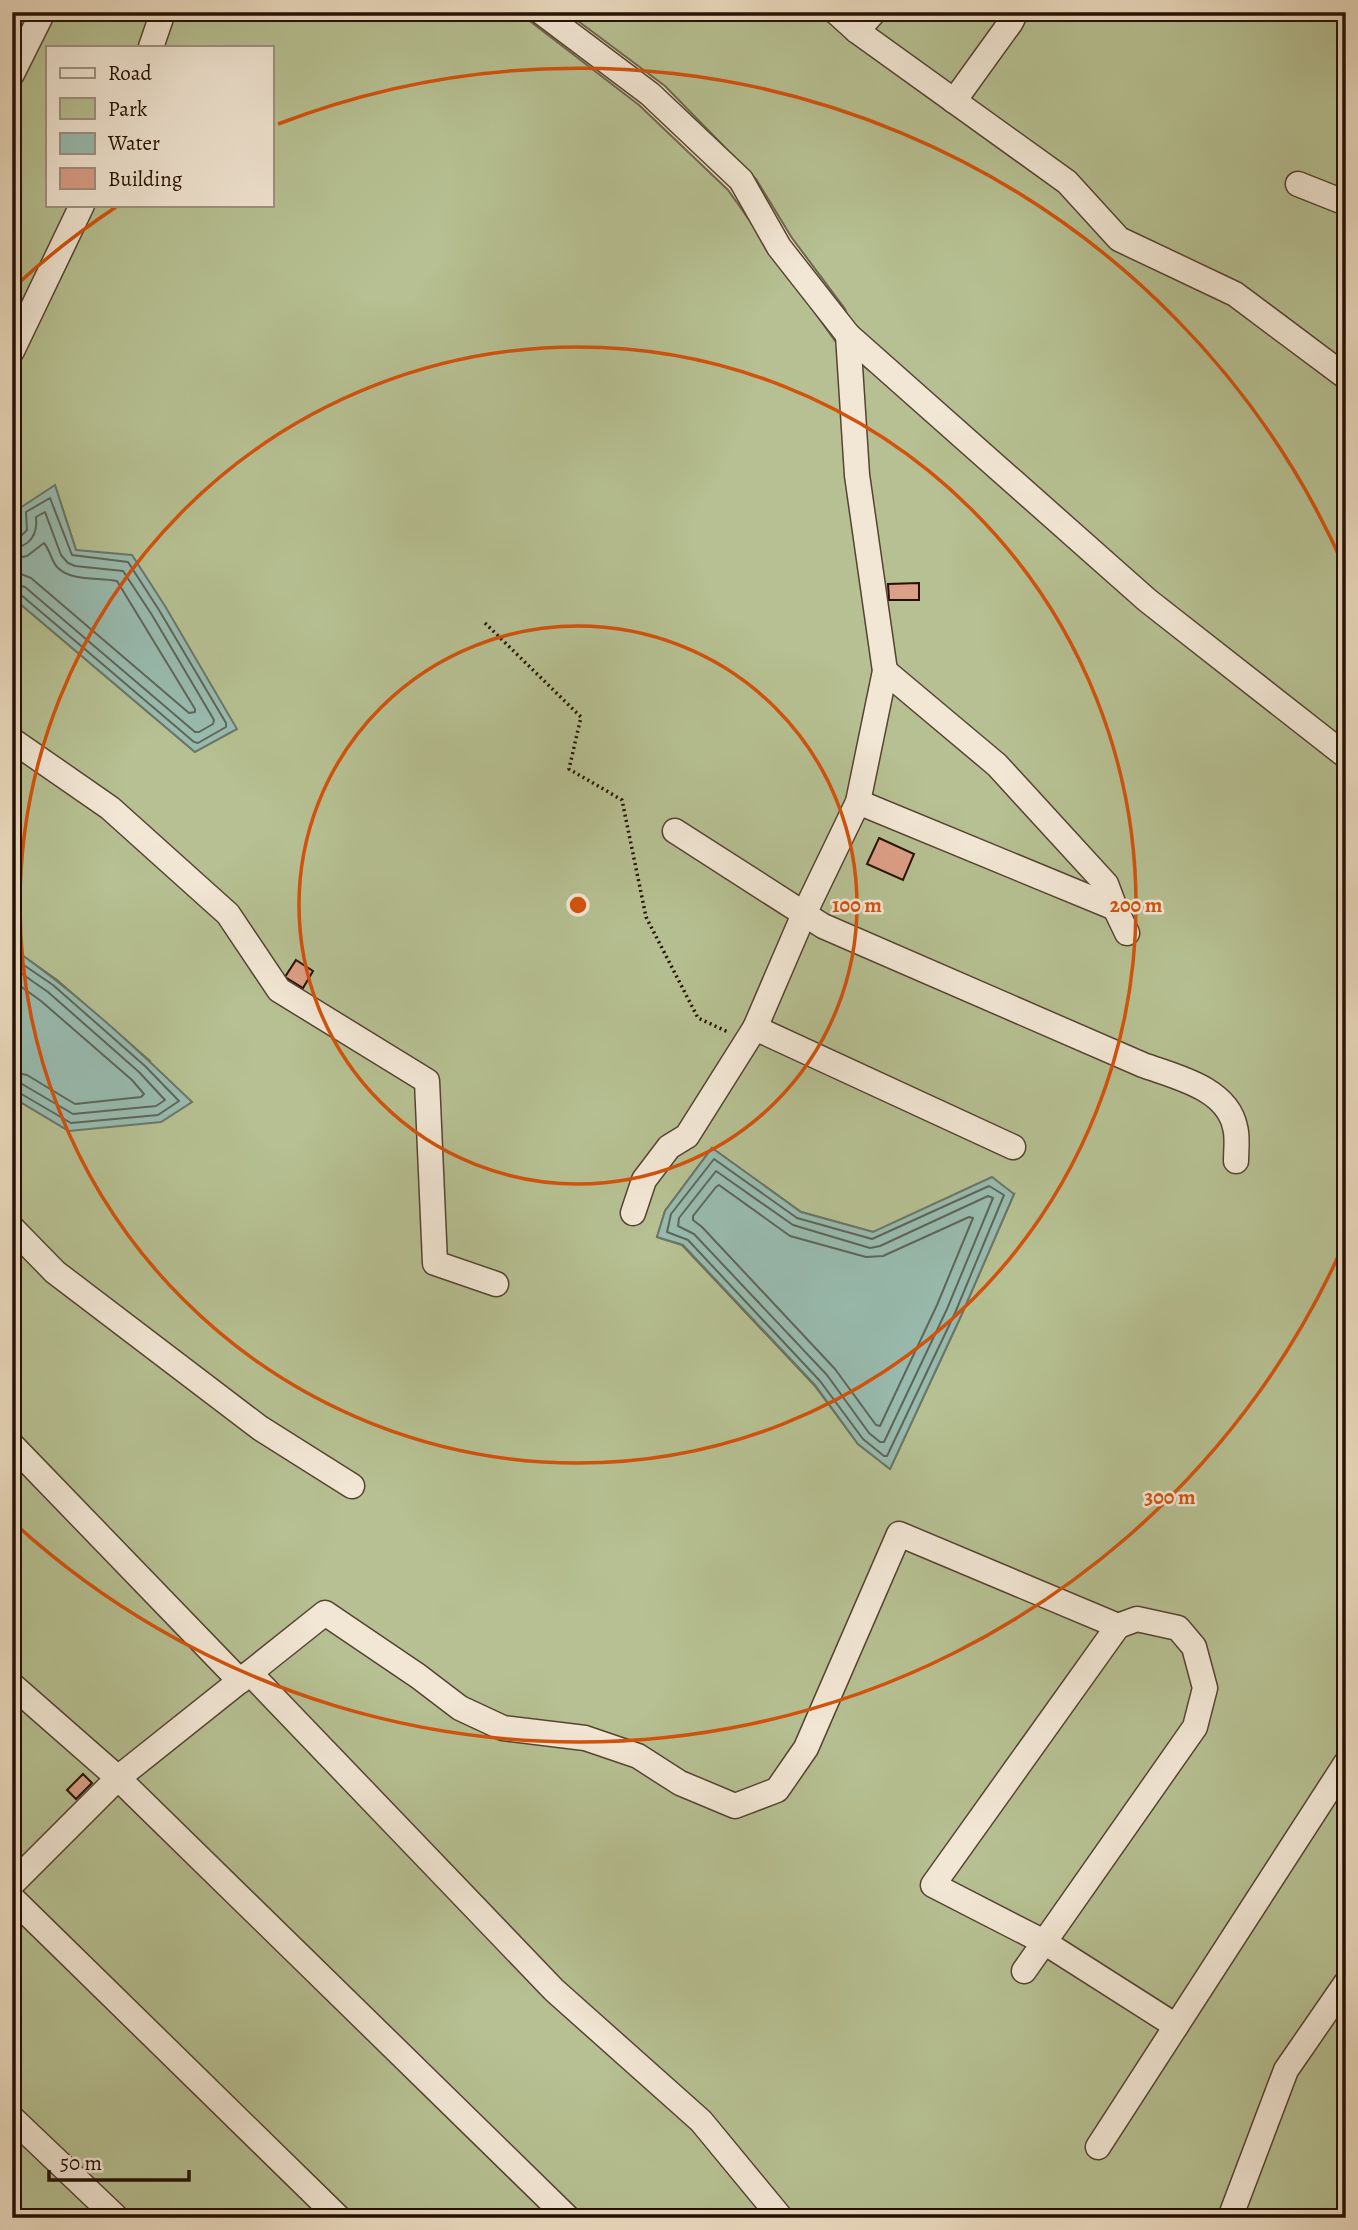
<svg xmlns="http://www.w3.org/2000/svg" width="1358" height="2230" font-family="Alegreya,serif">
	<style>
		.green { fill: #b6c092; stroke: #6e684a; stroke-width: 2; fill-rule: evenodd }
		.water { fill: #98bbaf; stroke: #6a776a; stroke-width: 2 }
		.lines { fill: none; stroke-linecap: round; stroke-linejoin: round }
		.shore { stroke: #5e6659; stroke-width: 2 }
		.building { fill: #dc9f87; stroke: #251103; stroke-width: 2 }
		.minor-casing { stroke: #564332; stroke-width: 27 }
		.path { stroke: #251103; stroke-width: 3.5; stroke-dasharray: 2 3.5; stroke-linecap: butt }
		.minor { stroke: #f2e7d5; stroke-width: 24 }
		.ring { fill: none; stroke: #d4520b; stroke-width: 3.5 }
		.centre { fill: #d4520b; stroke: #f2e7d5; stroke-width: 3.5 }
		.ring-label { font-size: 21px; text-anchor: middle; font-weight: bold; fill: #d4520b; stroke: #f2e7d5; stroke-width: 5; stroke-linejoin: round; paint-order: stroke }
	</style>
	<rect width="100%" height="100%" fill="#ebdabf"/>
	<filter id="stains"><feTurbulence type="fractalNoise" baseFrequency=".00286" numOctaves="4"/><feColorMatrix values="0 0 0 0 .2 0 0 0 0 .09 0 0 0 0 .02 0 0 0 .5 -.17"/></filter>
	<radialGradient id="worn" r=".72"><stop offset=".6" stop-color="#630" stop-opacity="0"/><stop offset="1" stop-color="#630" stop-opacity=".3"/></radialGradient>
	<path class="green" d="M12,12h506l121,93 89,85 110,155 28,23 -21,-59 -53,-71 -36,-59 -91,-93 -99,-74h780v2206h-1334v-1121l57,34 81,-70 -93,-81 -45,-32v-351l183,155 -119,-202 -21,-64 -43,49zM47,47h224v158h-224zM712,1148l89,64 72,20 141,-38 -53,122 -71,153 -32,-25 -43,-58 -133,-141 -25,-8 8,-26z"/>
	<g class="water">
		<polygon points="55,485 76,550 132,555 165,606 237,729 195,752 12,597 12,535 21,527 17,510"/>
		<path d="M12,948c65,45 123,99 180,154l-31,20 -92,9 -57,-34z"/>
		<polygon points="712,1148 801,1212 873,1232 992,1177 1014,1194 961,1316 890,1469 858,1444 815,1385 683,1245 657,1237 665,1211"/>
	</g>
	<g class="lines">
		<g class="shore">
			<polyline points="12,540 19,538 27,530 26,512 50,498 72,555 128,562 159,610 226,723 226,727 198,743 194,742 20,594 12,592"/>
			<path d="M12,548c18,-1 26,-14 24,-31l9,-5 16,43 7,8 7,3 48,5 29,44 62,105 -1,4 -14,8h-4l-170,-145 -13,-4"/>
			<path d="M12,559l15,-3 17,-13c6,7 7,17 13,24 14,15 42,10 60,14l78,128v3l-6,1 -158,-135 -10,-4 -9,-1"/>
			<polyline points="12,957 53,985 145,1066 179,1101 158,1115 71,1123 18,1092 12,1091"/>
			<polyline points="12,967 48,992 139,1072 165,1100 156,1106 73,1114 22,1084 12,1082"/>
			<polyline points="12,980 41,1001 132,1080 144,1094 141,1097 75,1104 27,1075 12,1072"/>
			<polygon points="714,1159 797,1218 872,1239 989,1186 1004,1195 955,1313 887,1456 884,1456 863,1439 820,1381 688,1240 667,1232 671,1214"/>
			<polygon points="716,1171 793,1225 870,1248 880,1246 988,1196 993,1198 947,1309 884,1442 880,1442 869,1433 827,1375 694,1234 678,1226 679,1218"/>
			<polygon points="719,1185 790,1236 866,1257 883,1256 969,1217 973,1218 937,1305 880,1426 876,1425 835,1369 702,1227 693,1220 693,1216 716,1187"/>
		</g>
	</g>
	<g class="building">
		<polygon points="919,583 919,600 889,600 888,584"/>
		<polygon points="879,838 914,854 903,880 867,864"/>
		<polygon points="296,960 313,971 303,988 285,977"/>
		<polygon points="83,1774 92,1783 76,1799 67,1790"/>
	</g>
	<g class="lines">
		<g class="minor-casing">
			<g id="minor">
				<polyline points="541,12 650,94 741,180 779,247 848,335 1147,600 1346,756"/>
				<polyline points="836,12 857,31 1067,182 1119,239 1235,294 1346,377"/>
				<polyline points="857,31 874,12"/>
				<polyline points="151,47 163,12"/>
				<polyline points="12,74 43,12"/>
				<polyline points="954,101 1011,22 1016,12"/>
				<polyline points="1298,184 1346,203"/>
				<polyline points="12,351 82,205"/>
				<polyline points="885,671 997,765 1106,884 1115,908 1127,933"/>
				<polyline points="12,740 110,808 228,914 279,990 427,1081 435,1263 496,1284"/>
				<polyline points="858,802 1115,908"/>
				<path d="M675,831l148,95 320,139c33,12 84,23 92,62 3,10 1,23 1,34"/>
				<polyline points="755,1028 1013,1147"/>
				<polyline points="633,1213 644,1180 669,1147 687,1136 755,1028 804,914 858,802 885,671 857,475 848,335"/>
				<polyline points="12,1228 55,1272 260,1428 352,1486"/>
				<polyline points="12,1445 240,1681"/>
				<polyline points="250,1673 554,1990 701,2121 781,2218"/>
				<polyline points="12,1685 118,1778 12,1884"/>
				<polyline points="12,1898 339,2218"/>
				<polyline points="1024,1971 1195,1727 1205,1688 1194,1647 1178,1628 1137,1619 1118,1626"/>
				<polyline points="12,2118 117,2218"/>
				<polyline points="1098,2147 1346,1763"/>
				<polyline points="568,2218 118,1778 325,1613 418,1676 460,1708 503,1728 585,1738 638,1756 680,1783 735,1806 777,1790 806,1748 899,1534 1118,1626 933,1885 1044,1942 1176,2026"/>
				<polyline points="1230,2218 1286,2070 1346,1983"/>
			</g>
		</g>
		<polyline class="path" points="485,623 581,717 569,769 622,800 646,917 698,1018 728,1032"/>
		<use href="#minor" class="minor"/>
	</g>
	<g class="ring">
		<circle cx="578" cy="905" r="279"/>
		<circle cx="578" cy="905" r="558"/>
		<path d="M1346 1239A837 837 0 0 1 13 1522M13 288A837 837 0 0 1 116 207M278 124A837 837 0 0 1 1346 571"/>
	</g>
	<circle cx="578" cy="905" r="10" class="centre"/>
	<g class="ring-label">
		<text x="857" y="912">100 m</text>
		<text x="1136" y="912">200 m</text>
		<text x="1170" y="1504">300 m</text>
	</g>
	<rect width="1358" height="2230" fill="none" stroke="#ebdabf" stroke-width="42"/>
	<rect x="14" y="14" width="1330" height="2202" fill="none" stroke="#251103" stroke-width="3.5"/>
	<rect x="21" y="21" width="1316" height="2188" fill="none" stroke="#251103" stroke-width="2"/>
	<rect x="46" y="46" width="228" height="161" fill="#f2e7d5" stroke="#a09181" stroke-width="2"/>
	<rect x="60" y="68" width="35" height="10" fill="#f2e7d5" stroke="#a09181" stroke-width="2"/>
	<text x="108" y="80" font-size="21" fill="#251103">Road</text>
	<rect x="60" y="98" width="35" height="21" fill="#b6c092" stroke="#a09181" stroke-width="2"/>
	<text x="108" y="116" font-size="21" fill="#251103">Park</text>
	<rect x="60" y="133" width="35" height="21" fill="#98bbaf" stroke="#a09181" stroke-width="2"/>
	<text x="108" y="150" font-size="21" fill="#251103">Water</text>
	<rect x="60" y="168" width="35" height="21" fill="#dc9f87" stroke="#a09181" stroke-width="2"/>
	<text x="108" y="186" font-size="21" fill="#251103">Building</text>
	<path d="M49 2170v10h140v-10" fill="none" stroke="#251103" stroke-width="3.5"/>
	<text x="60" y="2170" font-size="21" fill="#251103" stroke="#f2e7d5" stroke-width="5" paint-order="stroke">50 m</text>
	<rect width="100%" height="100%" filter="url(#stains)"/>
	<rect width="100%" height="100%" fill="url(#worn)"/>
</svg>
